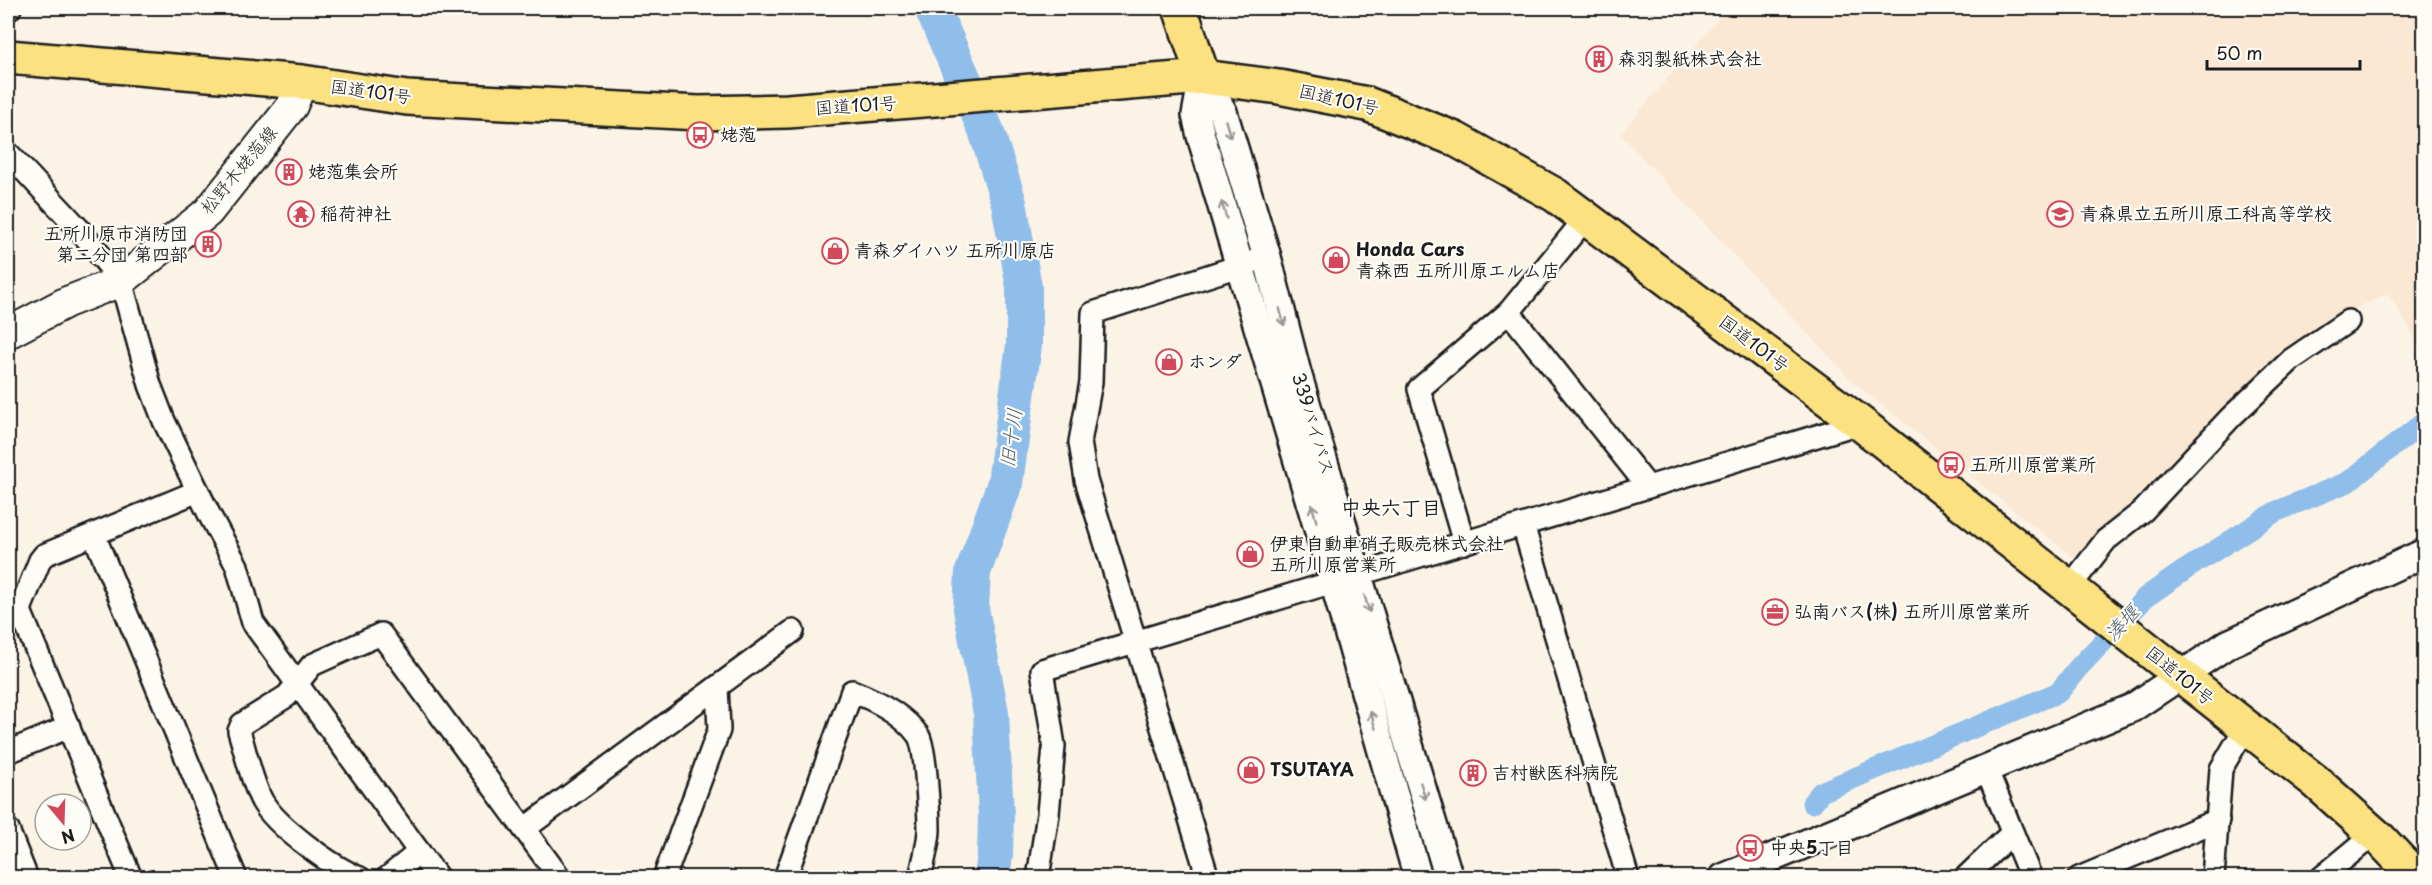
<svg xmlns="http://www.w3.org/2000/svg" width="2432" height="885" font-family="'Playpen Sans','Klee One',sans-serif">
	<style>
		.built { fill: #fae8d4 }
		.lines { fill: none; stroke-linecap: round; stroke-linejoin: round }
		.canal { stroke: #8fbeea; stroke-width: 21 }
		.river { stroke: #8fbeea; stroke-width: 36 }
		.minor-casing { stroke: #1c1c1c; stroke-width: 26 }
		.tertiary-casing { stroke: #1c1c1c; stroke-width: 32 }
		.secondary-casing { stroke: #1c1c1c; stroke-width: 34 }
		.trunk-casing { stroke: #1c1c1c; stroke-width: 38 }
		.minor { stroke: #fdfcf7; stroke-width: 21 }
		.tertiary { stroke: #fdfcf7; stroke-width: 27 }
		.secondary { stroke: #fdfcf7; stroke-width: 30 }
		.trunk { stroke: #fbe180; stroke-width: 33 }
		.oneway { stroke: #989794 }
		.labels { text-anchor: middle; stroke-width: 4.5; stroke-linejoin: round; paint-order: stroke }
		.poi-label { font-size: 18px; font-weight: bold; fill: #1c1c1c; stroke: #fdfcf7; text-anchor: start }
		.street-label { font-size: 18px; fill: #1c1c1c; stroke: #fdfcf7 }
		.water-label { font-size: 20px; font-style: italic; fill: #4a5d6e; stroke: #fdfcf7 }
		.neighbourhood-label { font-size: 20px; font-weight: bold; fill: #1c1c1c; stroke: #fdfcf7 }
	</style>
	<rect width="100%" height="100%" fill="#fcf3e7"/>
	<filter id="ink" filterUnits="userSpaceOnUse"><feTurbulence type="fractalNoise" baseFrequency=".0167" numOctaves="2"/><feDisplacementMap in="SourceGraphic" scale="12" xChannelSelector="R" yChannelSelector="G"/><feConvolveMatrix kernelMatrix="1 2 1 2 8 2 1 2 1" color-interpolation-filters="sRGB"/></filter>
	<g filter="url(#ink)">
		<polygon class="built" points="1728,8 2424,8 2424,353 2388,294 2339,316 2295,343 2074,558 1854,383 1620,134"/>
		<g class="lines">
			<polyline class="canal" points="1812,803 1821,792 2059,692 2078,668 2146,597 2185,570 2275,512 2348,482 2424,422"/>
			<polyline class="river" points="932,8 986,130 1009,203 1024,287 1024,345 1005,483 973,572 971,609 991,713 996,816 995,854 992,878"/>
			<g class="minor-casing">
				<g id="minor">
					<polyline points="8,10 10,8"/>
					<polyline points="8,153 78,228 121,281 150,385 164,421 210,516 237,566 253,623 438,878"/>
					<polyline points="1509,312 1648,487"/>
					<polyline points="1523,525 1628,878"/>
					<polyline points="94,535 236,878"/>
					<polyline points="1464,543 1419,389 1509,312 1585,219"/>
					<polyline points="2069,588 2106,540 2143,511 2231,417 2291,360 2348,321"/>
					<polyline points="8,752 69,727"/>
					<polyline points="1986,768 2031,878"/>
					<polyline points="524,829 793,631"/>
					<polyline points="8,830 27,878"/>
					<polyline points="131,878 21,613 21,607 40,560 44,555 198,491"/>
					<path d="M360,878c-28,-11 -84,-52 -98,-77 -11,-21 -16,-48 -23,-70l3,-7 45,-28 25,-31 69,-31 179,244"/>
					<polyline points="387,878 419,852"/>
					<polyline points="664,878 719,730 717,687"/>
					<path d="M785,878l67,-187c23,9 51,23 66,44 8,11 11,80 11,96 -1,16 -6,32 -9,47"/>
					<polyline points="1038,878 1048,814 1054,746 1042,670 1860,423"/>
					<polyline points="1208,878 1086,480 1080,442 1091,382 1093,313 1267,257"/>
					<polyline points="1965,878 2012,833"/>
					<polyline points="2079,878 2218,820"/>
					<polyline points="2213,878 2221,769 2245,728"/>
					<polyline points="2321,878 2374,834"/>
				</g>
			</g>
			<g class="tertiary-casing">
				<g id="tertiary">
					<polyline points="1203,77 1223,112 1267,257 1297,373 1449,878"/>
					<polyline points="1203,77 1196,115 1201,136 1334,582 1418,878"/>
					<polyline points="1723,878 2132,708 2228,644 2424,553"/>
				</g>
			</g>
			<g class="secondary-casing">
				<polyline id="secondary" points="8,333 67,302 121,281 208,212 292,106 302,82"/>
			</g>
			<g class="trunk-casing">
				<g id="trunk">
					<polyline points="1180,8 1203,77"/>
					<polyline points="8,57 302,82 407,98 699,113 788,111 1203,77 1279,87 1367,104 1455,139 1555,195 1860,423 2315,781 2381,840 2417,878"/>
				</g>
			</g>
			<use href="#minor" class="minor"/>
			<use href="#tertiary" class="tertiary"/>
			<use href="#secondary" class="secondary"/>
			<use href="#trunk" class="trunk"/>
		</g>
		<defs><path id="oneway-shaft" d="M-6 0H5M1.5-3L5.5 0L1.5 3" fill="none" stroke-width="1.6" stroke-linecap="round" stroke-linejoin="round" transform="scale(1.5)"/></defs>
		<g class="oneway">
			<use href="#oneway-shaft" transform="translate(1228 129) rotate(73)"/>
			<use href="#oneway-shaft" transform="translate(1224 210) rotate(-107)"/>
			<use href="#oneway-shaft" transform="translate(1282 317) rotate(75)"/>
			<use href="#oneway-shaft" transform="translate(1314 513) rotate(-106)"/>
			<use href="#oneway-shaft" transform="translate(1367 604) rotate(73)"/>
			<use href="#oneway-shaft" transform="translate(1373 720) rotate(-106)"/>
			<use href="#oneway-shaft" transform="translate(1423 791) rotate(73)"/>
		</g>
	</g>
	<defs>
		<g id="building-ring" transform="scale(1.35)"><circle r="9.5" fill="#fdfcf7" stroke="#d1495b" stroke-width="1.5"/><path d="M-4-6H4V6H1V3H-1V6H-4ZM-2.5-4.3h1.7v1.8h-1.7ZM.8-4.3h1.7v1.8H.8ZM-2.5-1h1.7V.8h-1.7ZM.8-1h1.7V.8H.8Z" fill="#d1495b"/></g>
		<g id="bus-ring" transform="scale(1.35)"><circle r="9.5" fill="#fdfcf7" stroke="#d1495b" stroke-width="1.5"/><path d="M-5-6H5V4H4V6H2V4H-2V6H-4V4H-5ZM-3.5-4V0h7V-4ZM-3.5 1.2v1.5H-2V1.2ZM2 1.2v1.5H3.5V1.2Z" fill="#d1495b"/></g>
		<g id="temple-ring" transform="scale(1.35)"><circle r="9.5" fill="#fdfcf7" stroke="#d1495b" stroke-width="1.5"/><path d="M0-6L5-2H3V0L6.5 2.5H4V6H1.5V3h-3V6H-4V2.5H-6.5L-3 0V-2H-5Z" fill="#d1495b"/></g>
		<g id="school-ring" transform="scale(1.35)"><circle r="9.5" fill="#fdfcf7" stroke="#d1495b" stroke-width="1.5"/><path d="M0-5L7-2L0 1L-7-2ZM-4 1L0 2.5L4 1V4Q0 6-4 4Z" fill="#d1495b"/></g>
		<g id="shop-ring" transform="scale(1.35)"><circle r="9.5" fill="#fdfcf7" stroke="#d1495b" stroke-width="1.5"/><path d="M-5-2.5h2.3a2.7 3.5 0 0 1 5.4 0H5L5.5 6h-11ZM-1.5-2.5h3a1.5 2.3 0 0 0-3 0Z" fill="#d1495b"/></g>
		<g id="office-ring" transform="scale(1.35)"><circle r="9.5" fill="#fdfcf7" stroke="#d1495b" stroke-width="1.5"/><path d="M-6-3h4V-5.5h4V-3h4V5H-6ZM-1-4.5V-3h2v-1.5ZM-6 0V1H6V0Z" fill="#d1495b"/></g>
	</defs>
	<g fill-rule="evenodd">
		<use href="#building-ring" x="1599" y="59"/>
		<use href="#bus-ring" x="700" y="135"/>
		<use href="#building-ring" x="289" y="172"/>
		<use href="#temple-ring" x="301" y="214"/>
		<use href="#school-ring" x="2060" y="214"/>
		<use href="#building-ring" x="208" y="244"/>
		<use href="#shop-ring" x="835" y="251"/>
		<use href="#shop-ring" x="1336" y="260"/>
		<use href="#shop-ring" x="1169" y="362"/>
		<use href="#bus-ring" x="1951" y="465"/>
		<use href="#shop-ring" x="1250" y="554"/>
		<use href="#office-ring" x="1775" y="612"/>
		<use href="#shop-ring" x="1251" y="770"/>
		<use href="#building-ring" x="1473" y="773"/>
		<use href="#bus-ring" x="1750" y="848"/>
	</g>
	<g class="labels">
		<g class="poi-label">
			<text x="1618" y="65">森羽製紙株式会社</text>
			<text x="720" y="141">姥萢</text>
			<text x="308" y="178">姥萢集会所</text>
			<text x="320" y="220">稲荷神社</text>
			<text x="2080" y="220">青森県立五所川原工科高等学校</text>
			<text x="188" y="240" text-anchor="end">五所川原市消防団<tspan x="188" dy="21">第二分団 第四部</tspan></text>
			<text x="1356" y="256">Honda Cars<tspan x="1356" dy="21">青森西 五所川原エルム店</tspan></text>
			<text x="854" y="257">青森ダイハツ 五所川原店</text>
			<text x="1188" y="368">ホンダ</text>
			<text x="1970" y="471">五所川原営業所</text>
			<text x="1270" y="550">伊東自動車硝子販売株式会社<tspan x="1270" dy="21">五所川原営業所</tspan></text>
			<text x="1794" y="618">弘南バス(株) 五所川原営業所</text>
			<text x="1270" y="776">TSUTAYA</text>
			<text x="1492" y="779">吉村獣医科病院</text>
			<text x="1770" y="854">中央5丁目</text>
		</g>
		<g class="street-label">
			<text transform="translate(371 92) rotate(8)" y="6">国道101号</text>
			<text transform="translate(1339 100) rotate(13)" y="6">国道101号</text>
			<text transform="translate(856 106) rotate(-4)" y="6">国道101号</text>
			<text transform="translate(239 170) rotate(-50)" y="6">松野木姥萢線</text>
			<text transform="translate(1754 344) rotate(37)" y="6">国道101号</text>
			<text transform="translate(1313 424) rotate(73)" y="6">339バイパス</text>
			<text transform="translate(2180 676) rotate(39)" y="6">国道101号</text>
		</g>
		<g class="water-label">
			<text transform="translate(1011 438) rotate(-82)" y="7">旧十川</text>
			<text transform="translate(2122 623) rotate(-47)" y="7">湊堰</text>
		</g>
		<g class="neighbourhood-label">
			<text x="1391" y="515">中央六丁目</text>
		</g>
	</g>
	<rect width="2432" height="885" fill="none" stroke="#fdfcf7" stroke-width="30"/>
	<rect x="15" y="15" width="2402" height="855" fill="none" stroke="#1c1c1c" stroke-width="2" filter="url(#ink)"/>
	<g transform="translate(63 822) rotate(161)"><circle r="28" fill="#fdfcf7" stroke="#a3a29f" stroke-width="1.5"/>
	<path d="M0-4.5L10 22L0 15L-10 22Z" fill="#d1495b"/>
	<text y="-9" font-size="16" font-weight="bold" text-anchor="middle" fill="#1c1c1c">N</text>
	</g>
	<path d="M2207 60v9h153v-9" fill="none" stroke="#1c1c1c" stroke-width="3"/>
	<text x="2216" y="60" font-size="18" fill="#1c1c1c" stroke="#fdfcf7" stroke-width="4.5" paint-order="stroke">50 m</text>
</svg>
